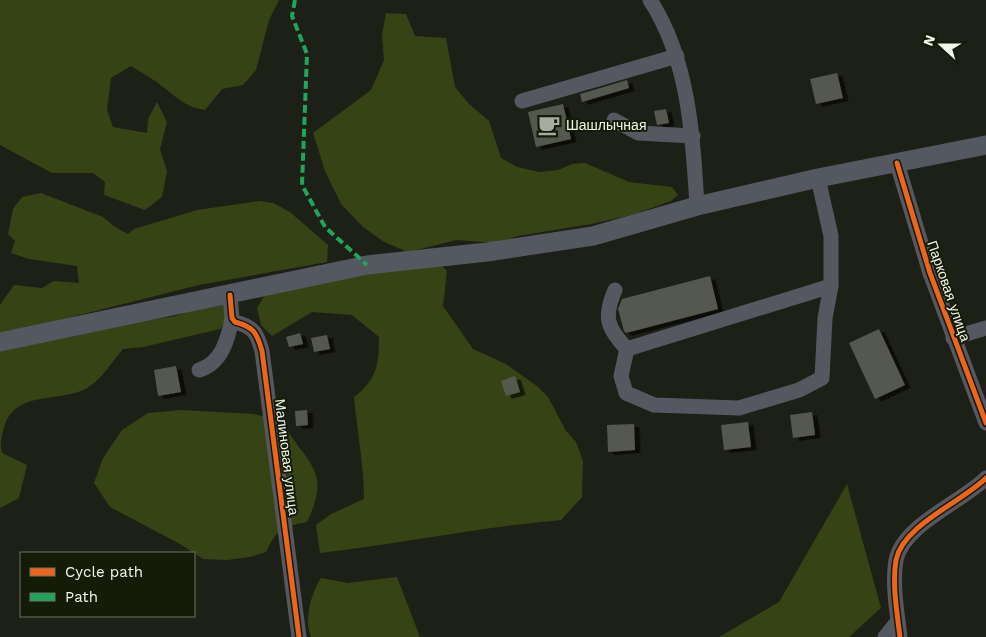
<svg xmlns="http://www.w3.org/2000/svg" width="986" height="637" font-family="'Work Sans',sans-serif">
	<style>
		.green { fill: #364315 }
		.building { fill: #55584f; filter: url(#shadow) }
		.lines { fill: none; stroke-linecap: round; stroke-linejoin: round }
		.minor { stroke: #555861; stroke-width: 15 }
		.major { stroke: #545860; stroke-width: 19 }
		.quiet { stroke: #20a55d; stroke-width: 4; stroke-dasharray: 8 4; stroke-linecap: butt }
		.cycleway-casing { stroke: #151b09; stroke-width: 8 }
		.cycleway { stroke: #eb651d; stroke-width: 5 }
		.labels { text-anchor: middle; stroke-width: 4; stroke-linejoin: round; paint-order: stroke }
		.poi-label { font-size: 14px; fill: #f3f7eb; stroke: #151b09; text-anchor: start }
		.street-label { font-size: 14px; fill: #f3f7eb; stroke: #151b09 }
	</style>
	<defs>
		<filter id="shadow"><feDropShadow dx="5.5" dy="3" stdDeviation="0" flood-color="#0009"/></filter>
	</defs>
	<rect width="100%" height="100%" fill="#1d2016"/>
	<g class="green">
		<path d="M0,0h279l-10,20 -13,50 -13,15 -21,4 -17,21c-23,-4 -29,-14 -47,-27 -8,-6 -18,-11 -27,-17l-20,12 -4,32 6,17 34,6 1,-14 9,-17 10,20 -7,27 7,22 -5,26 -17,13 -41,-15 1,-13 -12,-9h-41l-52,-28z"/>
		<polygon points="386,13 406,14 415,36 446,38 455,87 469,104 489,121 501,158 517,167 539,172 558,170 572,164 585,163 629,182 672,187 678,195 671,201 632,215 591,224 518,236 496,243 457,240 408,252 384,242 363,227 341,204 325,171 313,133 371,90 384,60 382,35"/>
		<polygon points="41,193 103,217 115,227 128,234 134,229 197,210 260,201 273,203 290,212 328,245 327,262 199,285 0,335 0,305 14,285 42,288 54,281 79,283 77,266 29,259 11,253 15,241 8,234 13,209 22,197"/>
		<path d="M440,264l7,7 -4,35 30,43 33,15 31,22 11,11 18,34 10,11 7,19 -1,36 -21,23c-81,7 -160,24 -241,33l-4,-28 15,-11 33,-15c0,-34 -7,-68 -10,-102 23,-17 25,-33 25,-60l-27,-22 -40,-3 -40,24 -11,-11 -4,-17 9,-15 105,-20z"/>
		<path d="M224,303l9,7 -13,19 -77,18 -20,2c-12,14 -20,29 -36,39 -28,16 -74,0 -84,43 -2,8 -3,14 -1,22l25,12 -8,33 -19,10v-158l115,-25 61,-9 32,-12z"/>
		<path d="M181,410l73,4 28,7c23,43 51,47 25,101 -25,5 -30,7 -41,30l-16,5 -23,3 -24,-1 -23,-15 -70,-37 -16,-24 9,-25 19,-28 26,-17z"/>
		<polygon points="847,484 881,608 849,637 719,637 779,602"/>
		<path d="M397,577l23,60h-109c-7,-17 0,-44 10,-59l27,5z"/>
	</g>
	<g class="building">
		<polygon points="837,73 843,98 816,104 810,79"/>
		<polygon points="627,80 629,88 582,102 580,94"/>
		<polygon points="563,104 571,139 536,147 528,112"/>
		<polygon points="666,109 669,123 657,125 654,111"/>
		<polygon points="710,276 718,309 626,333 624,331 618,309 622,299"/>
		<polygon points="879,329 905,385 875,399 849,343"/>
		<polygon points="300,333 303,344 289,347 286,337"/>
		<polygon points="327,335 330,349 314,352 311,338"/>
		<polygon points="176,366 181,392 158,396 154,370"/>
		<polygon points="515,376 520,392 506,396 501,381"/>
		<polygon points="307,410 308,425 296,426 295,411"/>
		<polygon points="812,412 815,435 793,438 790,415"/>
		<polygon points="748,422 751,447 724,450 721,425"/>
		<polygon points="634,424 635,450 608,452 607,425"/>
	</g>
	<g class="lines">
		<g class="minor">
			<path d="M650,0c39,60 43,137 47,206"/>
			<polyline points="522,101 677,56"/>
			<polyline points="614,120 638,133 693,136"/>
			<polyline points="897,163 930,273 986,423"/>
			<path d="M615,290c-12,27 -8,38 12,59l-6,27 5,17 28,12 85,3 60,-18 23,-12 3,-60 6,-32v-50l-13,-58"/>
			<path d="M230,295l2,23 3,4c19,5 22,11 27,29l37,286"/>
			<polyline points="953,338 986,328"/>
			<polyline points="627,349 831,286"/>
			<path d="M199,370c23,-7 29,-31 33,-52"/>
			<polyline points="885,637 898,621"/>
			<path d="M900,637c-3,-25 -8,-53 -4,-77 7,-35 66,-58 90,-82"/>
		</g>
		<polyline class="major" points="0,342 367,265 487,252 593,236 697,206 818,178 986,145"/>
		<polyline class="quiet" points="295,0 292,16 307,54 302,185 325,227 367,265"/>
		<g class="cycleway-casing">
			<g id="cycleway">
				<polyline points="897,163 930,273 986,423"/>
				<path d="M230,295l2,23 3,4c19,5 22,11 27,29l37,286"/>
				<path d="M900,637c-3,-25 -8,-53 -4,-77 7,-35 66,-58 90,-82"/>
			</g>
		</g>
		<use href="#cycleway" class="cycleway"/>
	</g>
	<defs>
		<g id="cafe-bare" transform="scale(1.725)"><path d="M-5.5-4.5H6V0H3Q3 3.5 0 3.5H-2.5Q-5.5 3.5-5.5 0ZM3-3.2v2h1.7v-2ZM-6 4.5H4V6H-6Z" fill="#a8aca0" stroke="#151b09" stroke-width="2.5" paint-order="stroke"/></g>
	</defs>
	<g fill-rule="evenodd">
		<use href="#cafe-bare" x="549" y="125"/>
	</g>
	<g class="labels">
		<g class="poi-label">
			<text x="566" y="130">Шашлычная</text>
		</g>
		<g class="street-label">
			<text transform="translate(949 291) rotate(71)" y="5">Парковая улица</text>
			<text transform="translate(287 457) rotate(83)" y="5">Малиновая улица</text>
		</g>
	</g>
	<rect x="20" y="552" width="175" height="65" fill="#151b09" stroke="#6e7363"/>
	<rect x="30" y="568" width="25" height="8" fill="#eb651d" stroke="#6e7363"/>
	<text x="65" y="577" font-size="15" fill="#f3f7eb">Cycle path</text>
	<rect x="30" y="593" width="25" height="8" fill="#20a55d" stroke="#6e7363"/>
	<text x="65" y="602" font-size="15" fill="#f3f7eb">Path</text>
	<g transform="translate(941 45) rotate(291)" stroke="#151b09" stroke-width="4" paint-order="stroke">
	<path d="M0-4L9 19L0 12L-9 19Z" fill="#f3f7eb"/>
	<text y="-8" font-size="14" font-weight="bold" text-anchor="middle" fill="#f3f7eb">N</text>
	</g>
</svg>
